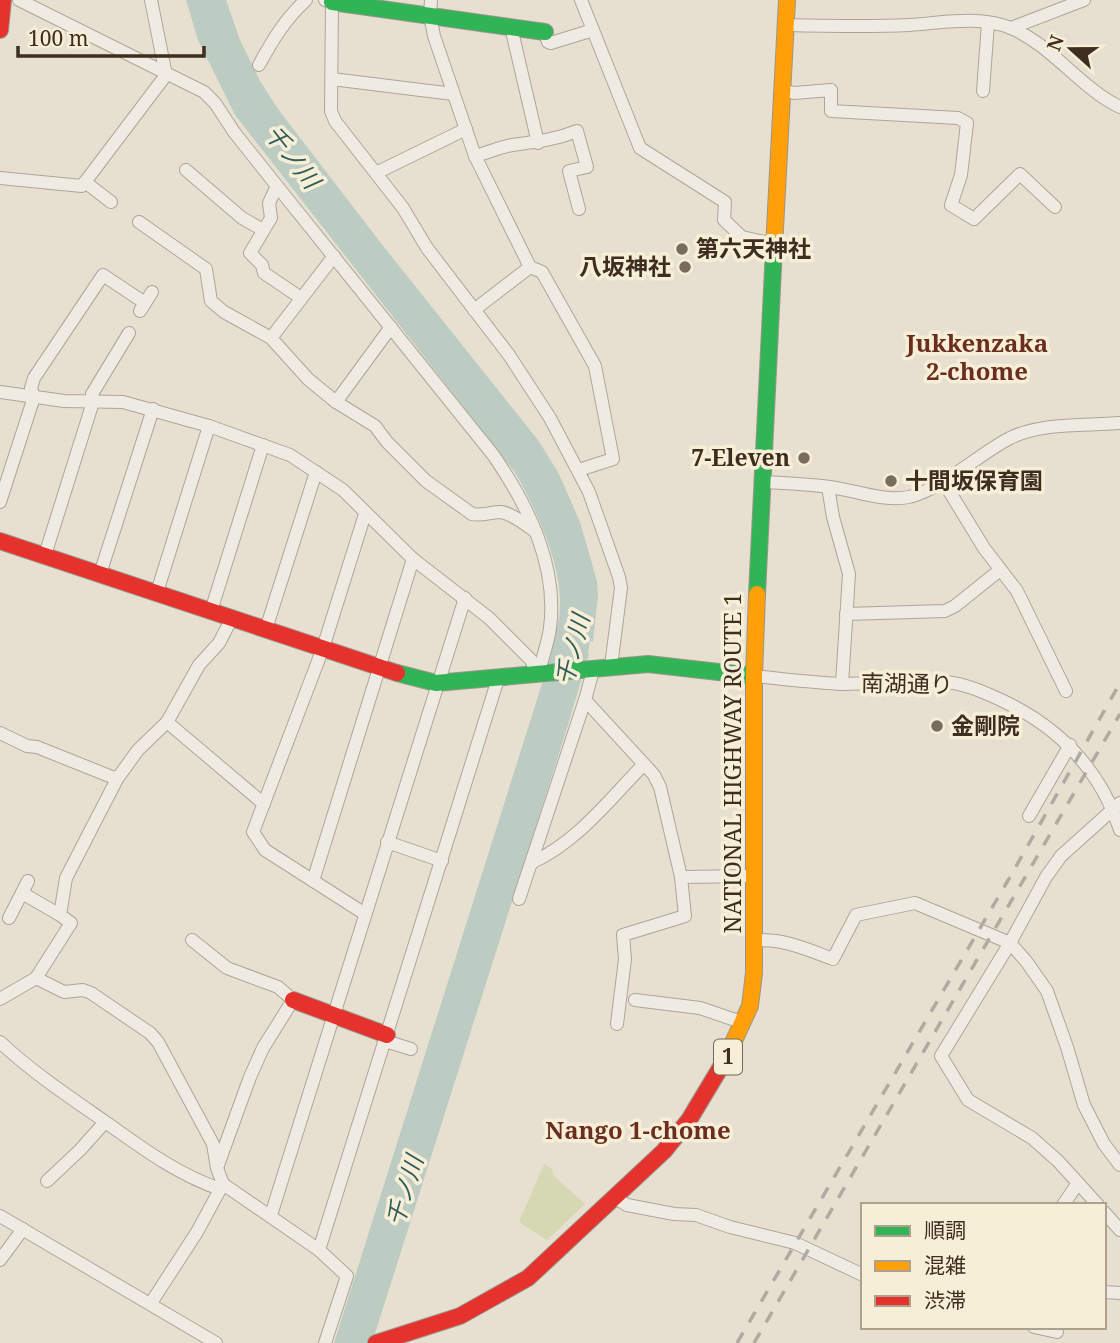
<svg xmlns="http://www.w3.org/2000/svg" width="1120" height="1343" font-family="'Noto Serif','Noto Sans JP',serif">
	<style>
		.green { fill: #d6d7b3 }
		.water { fill: #bcccc2 }
		.lines { fill: none; stroke-linecap: round; stroke-linejoin: round }
		.street-casing { stroke: #ada599; stroke-width: 14 }
		.fast-casing { stroke: #9c958a; stroke-width: 18 }
		.slow-casing { stroke: #9c958a; stroke-width: 18 }
		.jam-casing { stroke: #9c958a; stroke-width: 18 }
		.street { stroke: #efebe3; stroke-width: 12 }
		.fast { stroke: #30b455; stroke-width: 16 }
		.slow { stroke: #ff9f0a; stroke-width: 16 }
		.jam { stroke: #e5322d; stroke-width: 16 }
		.rail { stroke: #afaaa2; stroke-width: 3.5; stroke-dasharray: 12 12; stroke-linecap: butt }
		.poi-dot { fill: #786c5e; stroke: #f7eed8; stroke-width: 2.5 }
		.labels { text-anchor: middle; stroke-width: 7; stroke-linejoin: round; paint-order: stroke }
		.shield { fill: #f7eed8; stroke: #756857; stroke-width: 2 }
		.shield-label { font-size: 21px; font-weight: bold; fill: #3d2e20 }
		.poi-label { font-size: 23px; font-weight: bold; fill: #3d2e20; stroke: #f7eed8; text-anchor: start }
		.street-label { font-size: 23px; fill: #3d2e20; stroke: #f7eed8 }
		.water-label { font-size: 24px; font-style: italic; fill: #2f5d5a; stroke: #f7eed8 }
		.neighbourhood-label { font-size: 24px; font-weight: bold; fill: #6b2e1e; stroke: #f7eed8 }
	</style>
	<rect width="100%" height="100%" fill="#e7e0d1"/>
	<polygon class="green" points="544,1164 551,1168 554,1176 585,1204 547,1240 519,1222"/>
	<path class="water" d="M186,0h40l14,40 20,41 18,28 102,133 158,198 20,32 22,50 17,59 1,15 -5,46 -3,-1 -2,12 1,1 -22,74 -195,615h-38l217,-688c-1,-10 9,-32 9,-47 2,-43 -23,-97 -44,-134l-281,-359 -37,-75z"/>
	<g class="lines">
		<g class="street-casing">
			<g id="street">
				<path d="M19,0l185,92 11,11 19,29 43,54 217,270c34,50 64,109 56,172 -2,15 -8,31 -12,47"/>
				<polyline points="325,0 332,2 331,111 335,121 403,208 427,248 509,355 550,418 589,492 619,577 621,588 611,666"/>
				<polyline points="431,0 430,15 434,36 475,156 530,267 542,272 595,366 613,459 579,470"/>
				<polyline points="581,0 640,148 725,202 724,220 742,237 773,244"/>
				<path d="M785,25c42,1 83,2 124,0 33,-2 70,-10 102,3 42,18 69,60 109,79"/>
				<polyline points="511,27 538,143"/>
				<polyline points="1011,28 1084,0"/>
				<polyline points="545,32 548,42 551,43 593,30"/>
				<path d="M259,65c13,-24 26,-46 47,-65"/>
				<polyline points="332,79 453,94"/>
				<polyline points="781,90 794,93 831,90 831,111 958,118 967,123 961,175 951,205 974,219 1020,174 1055,207"/>
				<polyline points="983,91 988,23"/>
				<path d="M475,156c12,-3 25,-9 37,-11 23,-3 43,-5 65,-14l10,36 -18,4 10,38"/>
				<polyline points="186,170 242,218 263,230"/>
				<polyline points="376,173 466,129"/>
				<polyline points="0,178 82,186 166,75 151,0"/>
				<polyline points="85,182 111,202"/>
				<polyline points="277,186 269,203 271,218 250,253 262,265 264,273 301,298"/>
				<path d="M139,222l67,47 5,32 13,11 47,26 37,41 28,23 39,24 12,16 39,39 46,33c10,2 19,-2 29,-2 12,2 25,13 35,20"/>
				<polyline points="474,310 530,267"/>
				<polyline points="140,311 152,292"/>
				<polyline points="271,338 334,256"/>
				<polyline points="0,392 64,401 123,402 209,426 290,455 343,490 413,559 489,618 531,660 537,674"/>
				<polyline points="336,402 391,327"/>
				<polyline points="943,481 984,548 1017,591 1066,691"/>
				<path d="M761,482c23,1 46,2 69,5 24,3 54,15 79,10 33,-8 70,-43 101,-59 33,-16 74,-12 110,-15"/>
				<polyline points="828,487 833,517 849,574 842,684"/>
				<polyline points="0,502 34,397 31,388 34,378 103,275 145,303"/>
				<polyline points="45,555 93,402 92,394 129,333"/>
				<polyline points="100,574 153,409"/>
				<polyline points="157,592 209,426"/>
				<polyline points="211,611 263,445"/>
				<polyline points="846,614 945,611 955,606 1000,570"/>
				<polyline points="232,618 219,643 199,665 167,722 264,804"/>
				<polyline points="266,629 316,472"/>
				<polyline points="594,667 585,700 654,775 660,787 681,877 756,876"/>
				<path d="M754,676c30,3 60,7 90,8 34,0 69,-6 102,-2 20,2 37,10 55,18 58,27 99,69 119,130"/>
				<polyline points="0,733 27,746 37,747 117,779"/>
				<polyline points="1029,816 1070,745"/>
				<polyline points="387,842 442,861"/>
				<path d="M533,862c44,-20 78,-64 111,-98"/>
				<polyline points="313,881 413,559"/>
				<polyline points="22,893 60,915"/>
				<polyline points="519,899 585,700"/>
				<polyline points="365,914 265,850 253,832 323,648 365,514"/>
				<polyline points="9,918 28,881"/>
				<polyline points="192,940 227,968 278,987 293,1000 263,1048 250,1077 218,1165"/>
				<path d="M754,941c27,-4 54,9 79,18l23,-44 59,-12 95,40 16,18 21,30 20,56 17,58 20,39 16,21"/>
				<polyline points="36,978 64,992 83,990 91,993 150,1033 158,1042 213,1144 217,1168 223,1184 319,1250 347,1276 325,1343"/>
				<polyline points="0,999 36,978 71,923 60,915 66,878 117,779 138,750 167,722"/>
				<polyline points="635,1000 700,1008 744,1023"/>
				<polyline points="617,1024 625,959 623,935 685,916 681,877"/>
				<polyline points="385,1041 411,1049"/>
				<path d="M0,1042c32,30 68,54 104,79 37,26 72,53 116,68"/>
				<polyline points="47,1181 80,1150 105,1122"/>
				<polyline points="615,1198 627,1205 674,1214 696,1215 730,1227 795,1243 863,1275"/>
				<polyline points="1063,1205 1078,1183"/>
				<polyline points="1098,1205 1058,1161 1032,1138 968,1100 941,1056 1010,943 1046,877 1061,856 1120,803"/>
				<polyline points="1104,1212 1120,1230"/>
				<polyline points="271,1215 465,598"/>
				<polyline points="0,1216 216,1343"/>
				<polyline points="319,1250 498,679"/>
				<polyline points="0,1260 23,1229"/>
				<polyline points="1104,1292 1120,1293"/>
				<polyline points="151,1303 197,1232 223,1184"/>
				<polyline points="1034,1327 1057,1332"/>
			</g>
		</g>
		<g class="fast-casing">
			<g id="fast">
				<polyline points="332,2 545,32"/>
				<polyline points="757,594 774,248"/>
				<polyline points="397,673 436,683 648,664 754,676"/>
			</g>
		</g>
		<g class="slow-casing">
			<g id="slow">
				<polyline points="774,248 787,0"/>
				<polyline points="725,1060 750,1006 754,973 754,676 757,594"/>
			</g>
		</g>
		<g class="jam-casing">
			<g id="jam">
				<polyline points="0,30 3,0"/>
				<polyline points="0,541 397,673"/>
				<polyline points="293,1000 387,1035"/>
				<polyline points="376,1343 460,1316 528,1278 664,1151 689,1120 725,1060"/>
			</g>
		</g>
		<use href="#street" class="street"/>
		<use href="#fast" class="fast"/>
		<use href="#slow" class="slow"/>
		<use href="#jam" class="jam"/>
		<g class="rail">
			<polyline points="737,1343 1010,877 1120,683"/>
			<polyline points="754,1343 1120,714"/>
		</g>
	</g>
	<g class="poi-dot">
		<circle cx="682" cy="249" r="7"/>
		<circle cx="685" cy="267" r="7"/>
		<circle cx="804" cy="458" r="7"/>
		<circle cx="891" cy="481" r="7"/>
		<circle cx="937" cy="726" r="7"/>
	</g>
	<g class="labels">
		<rect class="shield" x="714" y="1039.5" width="28" height="35" rx="5"/>
		<g class="shield-label">
			<text x="728" y="1064">1</text>
		</g>
		<g class="poi-label">
			<text x="696" y="257">第六天神社</text>
			<text x="671" y="275" text-anchor="end">八坂神社</text>
			<text x="790" y="466" text-anchor="end">7-Eleven</text>
			<text x="905" y="489">十間坂保育園</text>
			<text x="951" y="734">金剛院</text>
		</g>
		<g class="street-label">
			<text transform="translate(907 684) rotate(1)" y="8">南湖通り</text>
			<text transform="translate(733 763) rotate(-90)" y="8">NATIONAL HIGHWAY ROUTE 1</text>
		</g>
		<g class="water-label">
			<text transform="translate(292 157) rotate(52)" y="8">千ノ川</text>
			<text transform="translate(573 650) rotate(-76)" y="8">千ノ川</text>
			<text transform="translate(405 1191) rotate(-73)" y="8">千ノ川</text>
		</g>
		<g class="neighbourhood-label">
			<text x="977" y="352">Jukkenzaka<tspan x="977" dy="28">2-chome</tspan></text>
			<text x="638" y="1139">Nango 1-chome</text>
		</g>
	</g>
	<rect x="861" y="1203" width="245" height="126" fill="#f7eed8" stroke="#ada18e" stroke-width="2"/>
	<rect x="875" y="1226" width="35" height="10" fill="#30b455" stroke="#ada18e" stroke-width="2"/>
	<text x="924" y="1238" font-size="21" fill="#3d2e20">順調</text>
	<rect x="875" y="1261" width="35" height="10" fill="#ff9f0a" stroke="#ada18e" stroke-width="2"/>
	<text x="924" y="1273" font-size="21" fill="#3d2e20">混雑</text>
	<rect x="875" y="1296" width="35" height="10" fill="#e5322d" stroke="#ada18e" stroke-width="2"/>
	<text x="924" y="1308" font-size="21" fill="#3d2e20">渋滞</text>
	<g transform="translate(1071 49) rotate(291)" stroke="#f7eed8" stroke-width="5" paint-order="stroke">
	<path d="M0-5L12 26L0 18L-12 26Z" fill="#3d2e20"/>
	<text y="-10" font-size="19" font-weight="bold" text-anchor="middle" fill="#3d2e20">N</text>
	</g>
	<path d="M18 46v10h186v-10" fill="none" stroke="#3d2e20" stroke-width="3.5"/>
	<text x="28" y="46" font-size="21" fill="#3d2e20" stroke="#f7eed8" stroke-width="5" paint-order="stroke">100 m</text>
</svg>
